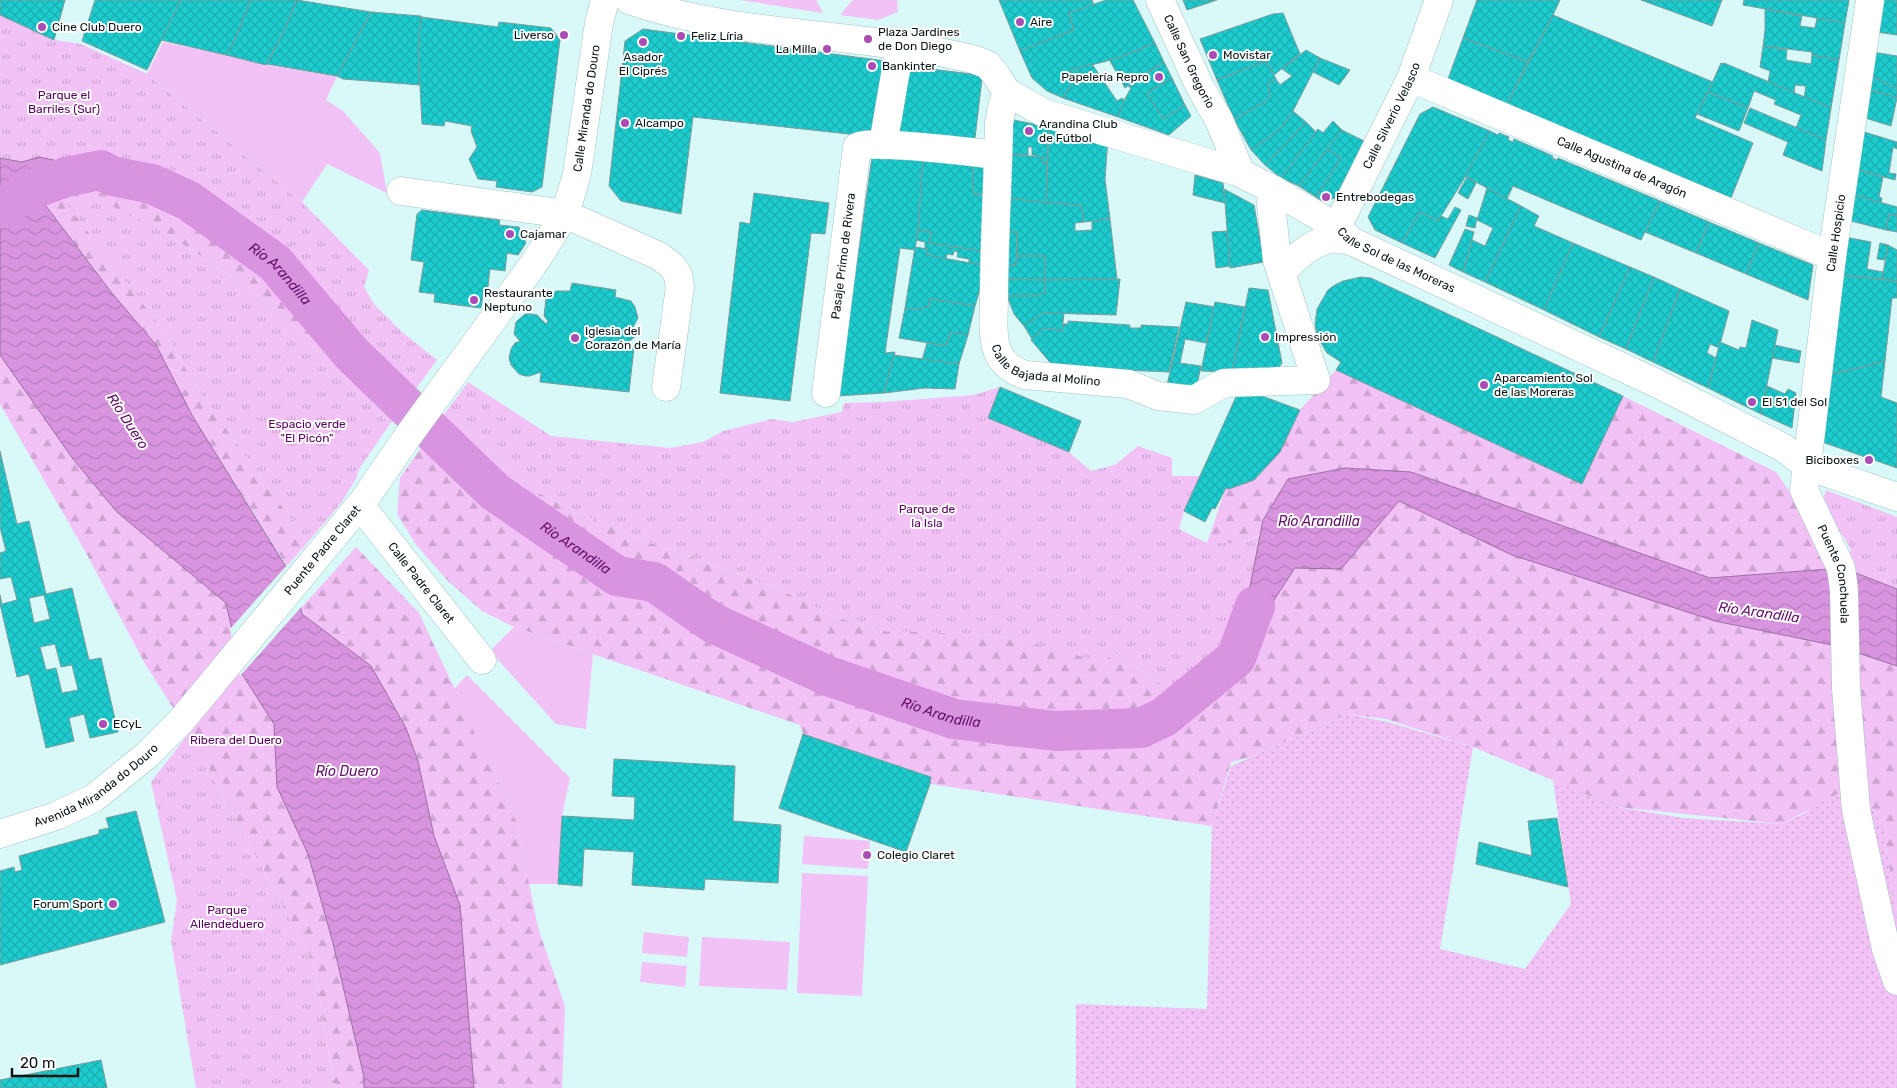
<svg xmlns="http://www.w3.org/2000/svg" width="1897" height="1088" font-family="Rubik,sans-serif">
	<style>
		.grass { fill: url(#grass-dots) }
		.forest { fill: url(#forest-firs) }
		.park { fill: url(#park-tufts) }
		.garden { fill: #f2c1f6 }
		.water { fill: url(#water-waves); stroke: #9a6ea2 }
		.pier { fill: #d9f9f9 }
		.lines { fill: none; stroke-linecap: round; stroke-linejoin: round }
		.river { stroke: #d894df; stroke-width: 40 }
		.building { fill: url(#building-cross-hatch); stroke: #7d9a9a; fill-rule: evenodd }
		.minor-casing { stroke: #a4c3c3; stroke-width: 29 }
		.minor { stroke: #fff; stroke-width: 28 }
		.poi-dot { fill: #ab4cb5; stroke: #fff; stroke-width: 2 }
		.labels { text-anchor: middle; stroke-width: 4; stroke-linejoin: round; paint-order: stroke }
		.poi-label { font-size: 12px; fill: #091415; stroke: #fff; text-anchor: start }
		.street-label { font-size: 12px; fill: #091415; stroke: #fff }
		.park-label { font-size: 12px; fill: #590062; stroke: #fff }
		.water-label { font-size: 14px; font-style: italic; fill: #620d6a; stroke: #fff }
	</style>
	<defs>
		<pattern id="grass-dots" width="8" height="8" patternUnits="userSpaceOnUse" patternTransform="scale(1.25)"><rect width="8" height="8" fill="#f2c1f6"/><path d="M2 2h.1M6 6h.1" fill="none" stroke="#cea5d2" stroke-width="1.8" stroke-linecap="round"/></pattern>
		<pattern id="forest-firs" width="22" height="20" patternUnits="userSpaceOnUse" patternTransform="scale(1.25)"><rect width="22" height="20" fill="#f2c1f6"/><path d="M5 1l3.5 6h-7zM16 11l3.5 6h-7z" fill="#cea5d2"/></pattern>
		<pattern id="park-tufts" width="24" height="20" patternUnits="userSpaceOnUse" patternTransform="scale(1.25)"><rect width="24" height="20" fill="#f2c1f6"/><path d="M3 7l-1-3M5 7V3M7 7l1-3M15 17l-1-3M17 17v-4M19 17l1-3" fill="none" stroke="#cea5d2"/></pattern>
		<pattern id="water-waves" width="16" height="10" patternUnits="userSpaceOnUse" patternTransform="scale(1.25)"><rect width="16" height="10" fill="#d894df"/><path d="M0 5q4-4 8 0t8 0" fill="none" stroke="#b87fbe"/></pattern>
		<pattern id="building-cross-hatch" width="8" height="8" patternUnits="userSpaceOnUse" patternTransform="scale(1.25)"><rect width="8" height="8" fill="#1dccce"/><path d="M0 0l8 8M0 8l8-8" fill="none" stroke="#19aeb0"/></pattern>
	</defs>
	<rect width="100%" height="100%" fill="#d9f9f9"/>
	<polygon class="grass" points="1347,714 1388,722 1473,747 1440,949 1525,969 1571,904 1553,780 1617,807 1684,818 1782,824 1801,815 1853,780 1885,828 1892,891 1897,911 1897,1088 1076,1088 1076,1004 1207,1009 1212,826 1231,766"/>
	<g class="forest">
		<polygon points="101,170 112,176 152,184 189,201 275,263 352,354 404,405 390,424 289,322 232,277 170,236 66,202 169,338 194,384 308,542 287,566 193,417 156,345 111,292 34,189 95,179"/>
		<polygon points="0,355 73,459 117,512 226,603 242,674 274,724 277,787 308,854 333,943 364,1077 364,1088 334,1088 314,964 189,733 144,662 85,551 0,404"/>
		<polygon points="1336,370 1582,484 1623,396 1776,472 1843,568 1710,578 1411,472 1345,468 1288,479 1263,519 1260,535 1240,543 1207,543 1226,488 1229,489 1254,480 1280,452 1300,410"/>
		<polygon points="443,416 470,433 511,472 541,494 586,516 637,538 780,589 831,615 881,631 983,634 1030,643 1114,653 1186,700 1236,658 1295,568 1341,568 1399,501 1512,555 1715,621 1837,646 1897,666 1897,911 1892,891 1885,828 1854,780 1854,785 1782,824 1617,807 1473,747 1386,719 1347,714 1253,756 1231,762 1212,826 930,784 930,776 803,734 800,725 514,627 482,611 448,581 417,546 397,514 400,478"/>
		<polygon points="356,547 419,613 517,822 538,928 565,1006 562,1088 474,1088 460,905 434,836 418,760 406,728 371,666 302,614 301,608"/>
	</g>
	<g class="park">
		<polygon points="0,15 54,40 81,44 147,74 302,202 369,270 364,287 374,304 402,332 437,360 404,405 341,341 279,268 196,206 168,192 101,170 39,157 22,162 0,157"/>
		<polygon points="65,202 104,202 170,236 232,277 289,322 390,424 359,469 356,479 341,503 308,542 194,384 169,338"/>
		<polygon points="468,382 551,436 670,448 703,442 723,431 772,419 793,422 842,412 844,403 884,402 974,395 1000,387 988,418 1069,452 1091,471 1115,465 1138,446 1172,458 1172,476 1200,476 1184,511 1179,529 1207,543 1240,543 1267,533 1254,608 1236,658 1186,700 1114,653 1102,662 1030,643 983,634 881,631 831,615 780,589 637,538 586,516 541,494 511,472 470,433 443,416"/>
		<path d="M1826,490l71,27v72l-54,-21 8,-18c-5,-13 -24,-33 -26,-44 -2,-6 0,-11 1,-16z"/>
		<polygon points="189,733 314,964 334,1088 196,1088 171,941 177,900 151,782"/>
	</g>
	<g class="garden">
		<polygon points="739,0 816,0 823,13"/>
		<polygon points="853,0 897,0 898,12 878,20 840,15"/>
		<polygon points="163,42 226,55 266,65 337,76 326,100 343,111 380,153 387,193 327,164 302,202 147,74"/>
		<polygon points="514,627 593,654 586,729 556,724 490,651"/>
		<polygon points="467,675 570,778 562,816 558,884 529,884 517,822 454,689"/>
		<polygon points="804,836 870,841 868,869 802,864"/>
		<polygon points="802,873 868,876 862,996 797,993"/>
		<polygon points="644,932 689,937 687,957 642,953"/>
		<polygon points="702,937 790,942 787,990 699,986"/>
		<polygon points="642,962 687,966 685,987 640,982"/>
	</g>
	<g class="water">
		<polygon points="39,157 101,170 95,179 34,190 111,292 156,345 193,417 295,581 302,614 371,666 406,728 418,761 434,836 460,905 474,1088 364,1088 364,1077 333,943 308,854 277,787 274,724 242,674 226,603 117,512 73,459 0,355 0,158 22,162"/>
		<polygon points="1345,468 1411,472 1710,578 1843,568 1897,589 1897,666 1837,646 1715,621 1512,555 1399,501 1341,569 1295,568 1236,658 1216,673 1247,602 1263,520 1288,479"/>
	</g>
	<polygon class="pier" points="288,564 298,580 303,605 240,676 230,629"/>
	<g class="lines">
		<path class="river" id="s1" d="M0,208l33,-19 33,-12 35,-7 11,6 40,8 37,17 86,62 77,91 143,138 122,84 37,6 59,41 115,53 126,43 102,12 85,-3 23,-11 72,-59 19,-52"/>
	</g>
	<g class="building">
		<polygon points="0,0 65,0 54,40 0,15"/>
		<polygon points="95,0 181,0 147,70 82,41"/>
		<polygon points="181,0 251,0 234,42 226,55 161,40"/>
		<polygon points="251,0 297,0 284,31 266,65 226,55 234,42"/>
		<polygon points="297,0 371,12 337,76 267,64 284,31"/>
		<polygon points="999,0 1092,0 1094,5 1069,13 1074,30 1020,51"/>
		<polygon points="1106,0 1133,0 1155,43 1118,58 1069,71 1074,80 1063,98 1047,91 1032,78 1020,51 1074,30 1069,13"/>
		<polygon points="1183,0 1217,0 1187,10"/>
		<polygon points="1477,0 1560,0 1553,15 1528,62 1463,38"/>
		<polygon points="1641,0 1722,0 1712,26"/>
		<polygon points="1744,0 1849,0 1845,23 1743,5"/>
		<polygon points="1881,0 1897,0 1897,35 1876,32"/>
		<polygon points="1765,9 1802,16 1800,26 1815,28 1817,18 1845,23 1839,60 1812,55 1812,52 1763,46 1765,30"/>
		<polygon points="371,12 421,16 418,49 420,85 343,79 337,76"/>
		<polygon points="1283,13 1300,54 1274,75 1266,61 1217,80 1200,39 1273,14"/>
		<polygon points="1553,15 1713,82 1695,118 1753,143 1731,198 1507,104"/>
		<polygon points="421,17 498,27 499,22 551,28 560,40 542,187 532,192 496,187 497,181 478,179 469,159 477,147 471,131 472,126 445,121 444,126 422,124 418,49"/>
		<polygon points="643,29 886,61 876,137 693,117 681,214 621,201 609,186 625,41"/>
		<polygon points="1463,38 1528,62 1507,104 1448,79"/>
		<polygon points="1155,43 1164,62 1138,78 1125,88 1109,59 1118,58"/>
		<polygon points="1763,46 1787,50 1786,60 1811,64 1812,55 1839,60 1831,108 1804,98 1806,86 1795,85 1794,94 1768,83 1770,71 1760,67"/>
		<polygon points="1306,50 1320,58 1293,111 1283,126 1274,134 1251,150 1234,119 1263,103 1270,97 1268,83 1276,79 1280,85 1292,76 1282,69"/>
		<polygon points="1873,52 1897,56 1897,89 1870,75"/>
		<polygon points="1320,58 1350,70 1339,85 1313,72"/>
		<polygon points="1266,61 1276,79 1268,83 1270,97 1263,103 1234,119 1217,80"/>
		<polygon points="1164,62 1172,78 1147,93 1163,119 1185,105 1191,116 1169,135 1118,117 1121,106 1131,88 1128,86"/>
		<polygon points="1721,63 1724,64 1724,63 1831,108 1826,140 1796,128 1801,115 1774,104 1776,100 1754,91 1748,108 1708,92"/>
		<polygon points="1092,64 1117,101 1122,98 1124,100 1118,117 1063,98 1074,80 1069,71"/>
		<polygon points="906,66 980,75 982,79 975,138 972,140 897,132"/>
		<polygon points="1870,75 1897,89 1897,98 1867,89"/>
		<polygon points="1172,78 1185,105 1163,119 1147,93"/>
		<polygon points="1867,89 1897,98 1891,126 1862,117"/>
		<polygon points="1708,92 1748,108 1739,131 1697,114"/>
		<polygon points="1433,107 1490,131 1472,166 1438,221 1420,212 1402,243 1375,230 1368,217 1420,114"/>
		<polygon points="1750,108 1826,140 1822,171 1783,155 1788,142 1744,123"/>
		<polygon points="1293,111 1306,122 1265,165 1251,150 1274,134 1283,126"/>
		<polygon points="1009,119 1049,127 1047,163 1042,162 1043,157 1032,155 1032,147 1028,147 1028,155 1008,154"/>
		<polygon points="1333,121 1342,130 1299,186 1281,178 1318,129 1323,133"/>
		<polygon points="1306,122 1316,132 1281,178 1265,165"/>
		<polygon points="1049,127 1108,138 1105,179 1110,219 1084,222 1081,205 1046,203"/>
		<polygon points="1342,130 1364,141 1335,198 1323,202 1316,197 1341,158 1327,149"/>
		<polygon points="1490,131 1498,135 1499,133 1509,137 1508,140 1513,142 1514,139 1553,156 1552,158 1557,160 1558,158 1660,201 1641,240 1513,186 1507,199 1465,176"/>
		<polygon points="1861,131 1897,142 1897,149 1893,147 1889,173 1896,174 1895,180 1855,169"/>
		<polygon points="1327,149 1341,158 1316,197 1299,186"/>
		<polygon points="1008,154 1043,157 1042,162 1047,163 1046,203 1007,198"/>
		<polygon points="872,157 923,158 918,230 915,250 900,248 885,353 895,352 884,393 838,396"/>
		<polygon points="923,158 973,160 973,194 990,195 988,252 929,243 931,232 918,230"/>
		<polygon points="973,160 990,161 989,194 973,194"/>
		<polygon points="1855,169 1883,177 1879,197 1882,198 1881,203 1851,194"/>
		<polygon points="1195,175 1223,183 1225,203 1193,195"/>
		<polygon points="1467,177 1476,183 1468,199 1458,193"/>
		<polygon points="1487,188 1521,206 1485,282 1463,272 1472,240 1485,246 1493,228 1477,220"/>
		<polygon points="1224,189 1254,205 1264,262 1230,268"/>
		<polygon points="754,193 829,203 825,234 811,233 790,401 720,393 740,222 750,224"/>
		<polygon points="1851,194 1897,207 1897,216 1889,214 1886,230 1847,220"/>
		<polygon points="1007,198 1048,203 1081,205 1084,222 1075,223 1075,231 1092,230 1092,221 1110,219 1117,279 1044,280 1045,256 1017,256 1017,232 1006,232"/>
		<polygon points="1660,201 1709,222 1696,253 1645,232"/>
		<polygon points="1521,206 1539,216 1534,226 1573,243 1544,310 1485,282"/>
		<polygon points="1455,207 1461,210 1435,258 1402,243 1420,212 1438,221 1441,216 1448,219"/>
		<polygon points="422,210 500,220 499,225 519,227 526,243 518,255 507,253 505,271 490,269 487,295 483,294 481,308 434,302 435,294 419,292 424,262 411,260 417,214"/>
		<polygon points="1889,214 1897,216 1897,232 1886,230"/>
		<polygon points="1469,215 1477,218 1475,228 1466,226"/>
		<polygon points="1709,222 1759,243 1746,274 1696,253"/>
		<polygon points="1465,229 1474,232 1463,272 1449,265"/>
		<polygon points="918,230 931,232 929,243 988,252 987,266 969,263 969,259 957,257 958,252 954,251 953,255 947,254 946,259 927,255 928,249 925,249 925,242 916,240"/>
		<polygon points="1227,231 1230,266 1216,268 1212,232"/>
		<polygon points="1001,232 1017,232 1016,265 1000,265"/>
		<polygon points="1845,237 1871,242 1867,269 1883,272 1882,279 1840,275"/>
		<polygon points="1573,243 1630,267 1599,337 1544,310"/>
		<polygon points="1759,243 1813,265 1808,300 1746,274"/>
		<polygon points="1880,243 1888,245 1885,260 1877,259"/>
		<polygon points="1888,245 1897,250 1897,281 1882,279"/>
		<polygon points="915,247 928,249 927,255 987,266 975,306 930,299 929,307 916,309 905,308"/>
		<polygon points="1017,256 1045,256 1044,280 1000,279 1000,265 1016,265"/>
		<polygon points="1630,267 1654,277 1626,349 1599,337"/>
		<polygon points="1840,275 1897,281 1897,298 1892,298 1885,361 1856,369 1828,374"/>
		<polygon points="1361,277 1371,278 1623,396 1582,484 1336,370 1341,362 1327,353 1317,336 1315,324 1317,309 1328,290 1335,285 1343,281"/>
		<polygon points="1654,277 1680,289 1653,362 1626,349"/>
		<polygon points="1000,279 1044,280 1045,292 1036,296 1007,296"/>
		<polygon points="1120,279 1116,315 1043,313 1024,326 1014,314 1007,296 1036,296 1045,292 1044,280"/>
		<polygon points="572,283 616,290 615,297 631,301 635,307 638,318 631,331 636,336 623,346 634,348 629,392 540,382 541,372 530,376 525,376 519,374 511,365 509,358 511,349 515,343 520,341 514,334 516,322 525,314 532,314 537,315 546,324 548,321 544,316 546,299 556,291 570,291"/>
		<polygon points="1249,288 1268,290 1282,363 1276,371 1232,372"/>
		<polygon points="1680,289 1729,311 1719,348 1710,344 1707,353 1716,358 1708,388 1653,362"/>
		<polygon points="930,299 975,306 968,335 951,332 946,346 899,338 905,308 916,309 929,307"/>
		<polygon points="1186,302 1215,307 1206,343 1185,339 1180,363 1201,366 1197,385 1178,387 1167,385"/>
		<polygon points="1215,302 1245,307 1232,372 1201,371"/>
		<polygon points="1043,313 1064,313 1062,331 1044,328 1032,339 1024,326"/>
		<polygon points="1752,320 1778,330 1761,414 1708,388 1720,342 1739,350 1740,347 1746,348"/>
		<polygon points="1068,321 1130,325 1130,328 1141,328 1141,325 1179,327 1169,372 1054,367 1031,340 1044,328 1062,331 1063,324 1068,324"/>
		<polygon points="951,332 968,335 959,364 922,360 927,343 946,346"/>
		<polygon points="1775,345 1801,351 1799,363 1772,358"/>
		<polygon points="894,355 959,364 955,389 925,388 884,393"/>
		<polygon points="1885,361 1881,397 1897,403 1897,468 1822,442 1828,374 1856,369"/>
		<polygon points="1767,386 1785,394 1788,389 1796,393 1792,428 1761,414"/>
		<polygon points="1000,387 1081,421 1069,452 988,418"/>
		<polygon points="1240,388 1300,410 1280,452 1254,480 1229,489 1226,488 1215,509 1212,508 1205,522 1184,511"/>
		<path d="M0,451l17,73 12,-3 17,73 26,-6 17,72 12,-2 17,74 -28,6 -6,-24 -15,4 5,23 -28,7 -17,-74 -12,3 -17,-73v-9l2,9 15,-4 -6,-23 -11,2v-26l6,-2 -6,-24zM44,595l6,24 -16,4 -5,-25zM55,644l6,23 11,-2 6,25 -16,3 -6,-25 -10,2 -6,-23z"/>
		<polygon points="803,734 931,777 930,784 906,852 779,808"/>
		<polygon points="614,759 735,766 733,821 781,825 778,883 705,879 704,890 632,885 634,852 584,849 582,886 558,884 562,816 634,820 635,797 612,796"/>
		<polygon points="136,811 165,922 0,965 0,871 14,867 15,872 22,870 19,856 99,834 99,830 109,828 106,818"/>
		<polygon points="1557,818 1568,887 1476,864 1479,842 1532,856 1528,821"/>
		<polygon points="101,1060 107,1088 0,1088 0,1080"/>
	</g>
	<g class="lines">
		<g class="minor-casing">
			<g id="minor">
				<path id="s2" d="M629,0c112,39 233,31 347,60l12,5 8,10 11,17 37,21 194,59 36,18 63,37 14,14 305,142 128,65 23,18 90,31"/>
				<path id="s3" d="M1160,0l40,87 19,33 20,49 -1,3"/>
				<path id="s4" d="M1870,0l-38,256 -28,234 37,78 3,22 2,98 10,122 30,139 11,32"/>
				<path id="s5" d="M1411,78l421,178"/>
				<path id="s6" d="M1007,92l-5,15 -3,16c-1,59 -5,117 -5,175 0,18 -3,40 5,57 6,11 15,16 26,20l103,9 30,12 36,4 30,-17 92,-3 -39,-120 -6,-57 3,-13"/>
				<polyline points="883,145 900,46"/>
				<polyline points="401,191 565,214 659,256 672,266 678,275 680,287 666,387"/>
				<path id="s7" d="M1337,227l74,-149 28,-78"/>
				<path d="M1287,267c11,-12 27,-25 44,-28 6,-1 14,1 20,2"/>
				<path id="s8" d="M826,393l31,-246c11,-8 121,6 141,8"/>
				<path id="s9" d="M360,505l122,155"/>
				<path id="s10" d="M0,834l56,-18 38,-18 53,-43 34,-34 183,-221 44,-64 127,-174 30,-48 12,-40 22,-151 6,-23"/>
			</g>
		</g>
		<use href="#minor" class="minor"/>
	</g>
	<g class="poi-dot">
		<circle cx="1020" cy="22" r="5"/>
		<circle cx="42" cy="27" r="5"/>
		<circle cx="564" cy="35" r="5"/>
		<circle cx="681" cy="36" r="5"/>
		<circle cx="868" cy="39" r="5"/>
		<circle cx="643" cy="42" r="5"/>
		<circle cx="827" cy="49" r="5"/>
		<circle cx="1213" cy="55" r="5"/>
		<circle cx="872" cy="66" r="5"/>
		<circle cx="1159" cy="77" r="5"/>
		<circle cx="625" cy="123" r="5"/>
		<circle cx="1029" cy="131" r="5"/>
		<circle cx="1326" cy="197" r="5"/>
		<circle cx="510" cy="234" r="5"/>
		<circle cx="474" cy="300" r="5"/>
		<circle cx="1265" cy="337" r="5"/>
		<circle cx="575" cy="338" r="5"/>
		<circle cx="1484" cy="385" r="5"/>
		<circle cx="1752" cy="402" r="5"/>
		<circle cx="1869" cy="460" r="5"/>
		<circle cx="103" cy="724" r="5"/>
		<circle cx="867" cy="855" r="5"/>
		<circle cx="113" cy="904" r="5"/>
	</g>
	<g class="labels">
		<g class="poi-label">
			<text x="1030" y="26">Aire</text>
			<text x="52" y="31">Cine Club Duero</text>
			<text x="878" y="36">Plaza Jardines<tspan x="878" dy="14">de Don Diego</tspan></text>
			<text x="554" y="39" text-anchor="end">Liverso</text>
			<text x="691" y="40">Feliz Líria</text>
			<text x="817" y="53" text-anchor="end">La Milla</text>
			<text x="1223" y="59">Movistar</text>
			<text x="643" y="61" text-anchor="middle">Asador<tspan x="643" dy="14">El Ciprés</tspan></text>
			<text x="882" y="70">Bankinter</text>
			<text x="1149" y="81" text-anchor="end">Papelería Repro</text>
			<text x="635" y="127">Alcampo</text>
			<text x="1039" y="128">Arandina Club<tspan x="1039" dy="14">de Fútbol</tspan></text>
			<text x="1336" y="201">Entrebodegas</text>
			<text x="520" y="238">Cajamar</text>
			<text x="484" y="297">Restaurante<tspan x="484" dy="14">Neptuno</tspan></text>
			<text x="585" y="335">Iglesia del<tspan x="585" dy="14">Corazón de María</tspan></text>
			<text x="1275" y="341">Impressión</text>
			<text x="1494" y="382">Aparcamiento Sol<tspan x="1494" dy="14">de las Moreras</tspan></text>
			<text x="1762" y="406">El 51 del Sol</text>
			<text x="1859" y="464" text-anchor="end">Biciboxes</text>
			<text x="113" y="728">ECyL</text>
			<text x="877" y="859">Colegio Claret</text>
			<text x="103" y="908" text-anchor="end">Forum Sport</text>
		</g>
		<g class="street-label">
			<text dy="4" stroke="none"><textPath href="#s3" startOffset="68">Calle San Gregorio</textPath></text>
			<text dy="4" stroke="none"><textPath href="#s10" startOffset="962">Calle Miranda do Douro</textPath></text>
			<text dy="4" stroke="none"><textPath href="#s7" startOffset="124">Calle Silverio Velasco</textPath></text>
			<text dy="4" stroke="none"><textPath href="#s5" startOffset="229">Calle Agustina de Aragón</textPath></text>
			<text transform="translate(1836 233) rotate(-82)" y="4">Calle Hospicio</text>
			<text dy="4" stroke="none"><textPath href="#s8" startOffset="138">Pasaje Primo de Rivera</textPath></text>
			<text dy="4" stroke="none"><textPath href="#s2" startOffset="826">Calle Sol de las Moreras</textPath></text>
			<text dy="4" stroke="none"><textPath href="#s6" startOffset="314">Calle Bajada al Molino</textPath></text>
			<text dy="4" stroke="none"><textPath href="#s10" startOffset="439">Puente Padre Claret</textPath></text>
			<text dy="4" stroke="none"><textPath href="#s4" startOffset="585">Puente Conchuela</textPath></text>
			<text dy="4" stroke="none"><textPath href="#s9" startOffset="99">Calle Padre Claret</textPath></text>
			<text dy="4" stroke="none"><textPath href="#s10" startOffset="109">Avenida Miranda do Douro</textPath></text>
		</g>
		<g class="park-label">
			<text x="64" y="99">Parque el<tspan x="64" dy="14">Barriles (Sur)</tspan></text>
			<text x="307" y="428">Espacio verde<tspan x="307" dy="14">"El Picón"</tspan></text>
			<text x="927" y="513">Parque de<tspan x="927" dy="14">la Isla</tspan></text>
			<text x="236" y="744">Ribera del Duero</text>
			<text x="227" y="914">Parque<tspan x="227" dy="14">Allendeduero</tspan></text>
		</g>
		<g class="water-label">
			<text dy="5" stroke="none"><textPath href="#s1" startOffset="320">Río Arandilla</textPath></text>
			<text transform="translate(128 421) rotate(57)" y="5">Río Duero</text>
			<text x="1319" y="526">Río Arandilla</text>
			<text dy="5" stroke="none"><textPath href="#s1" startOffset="725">Río Arandilla</textPath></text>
			<text transform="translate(1759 612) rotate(8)" y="5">Río Arandilla</text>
			<text dy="5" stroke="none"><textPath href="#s1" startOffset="1130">Río Arandilla</textPath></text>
			<text x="347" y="776">Río Duero</text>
		</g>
	</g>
	<path d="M12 1068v8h66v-8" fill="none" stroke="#091415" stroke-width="2.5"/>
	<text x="20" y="1068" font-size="15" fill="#091415" stroke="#ffffff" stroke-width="4" paint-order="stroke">20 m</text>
</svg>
